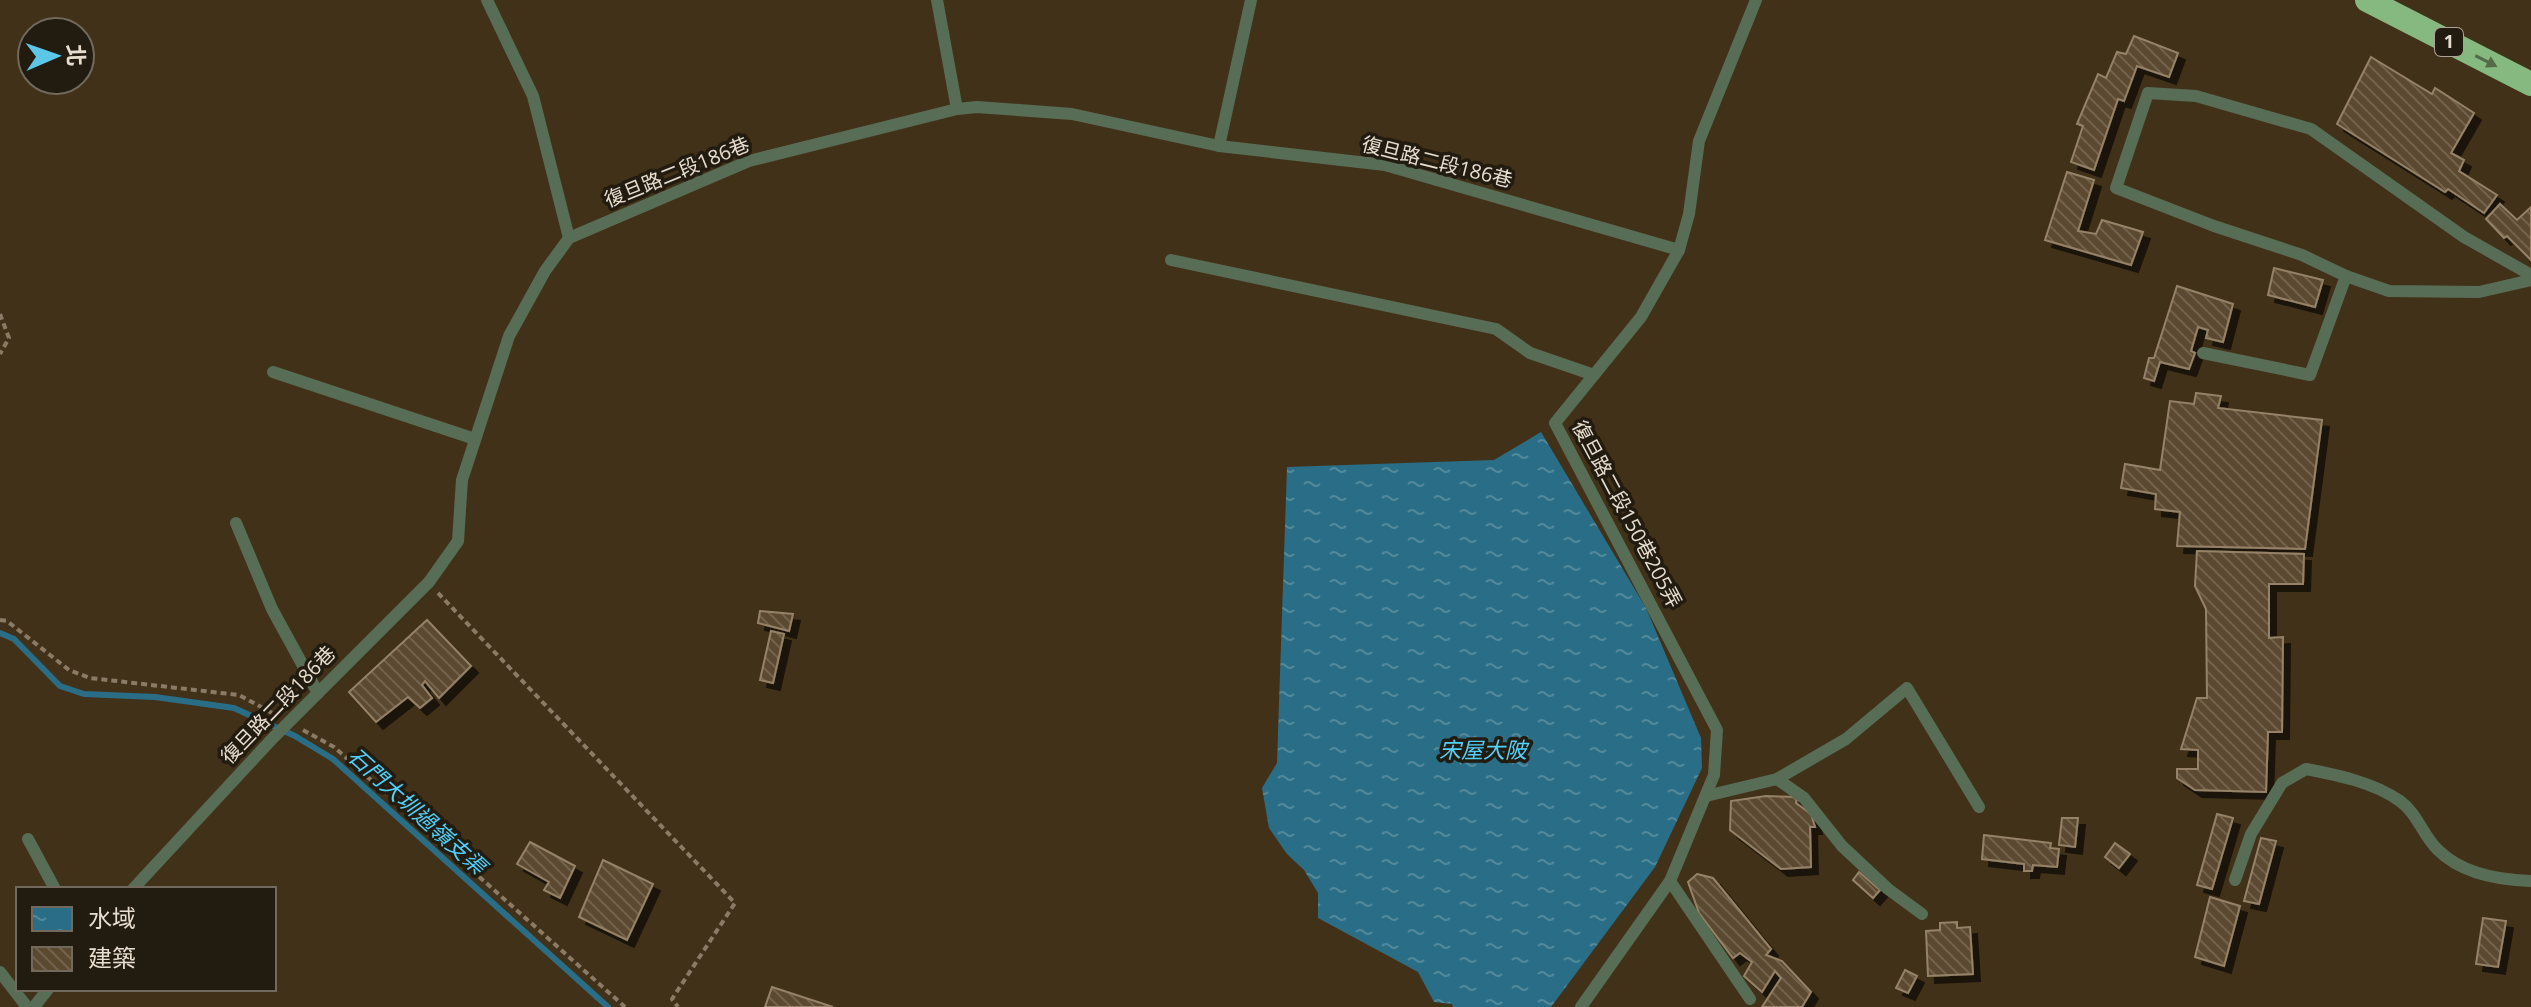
<svg xmlns="http://www.w3.org/2000/svg" width="2531" height="1007" font-family="'Open Sans','Noto Sans TC',sans-serif">
	<style>
		.water { fill: url(#water-ripples) }
		.lines { fill: none; stroke-linecap: round; stroke-linejoin: round }
		.stream { stroke: #296e86; stroke-width: 6 }
		.building { fill: url(#building-back-hatch); stroke: #958267; stroke-width: 2; filter: url(#shadow) }
		.path { stroke: #897b66; stroke-width: 4; stroke-dasharray: 6 4; stroke-linecap: butt }
		.lane { stroke: #586d56; stroke-width: 12 }
		.highway { stroke: #85b980; stroke-width: 24 }
		.oneway { fill: #546a48 }
		.labels { text-anchor: middle; stroke-width: 7; stroke-linejoin: round; paint-order: stroke }
		.shield { fill: #221b10; stroke: #aca395; stroke-width: 2 }
		.shield-label { font-size: 18px; font-weight: bold; fill: #e7ddce }
		.street-label { font-size: 20px; fill: #e7ddce; stroke: #221b10 }
		.water-label { font-size: 22px; font-style: italic; fill: #4fd1fc; stroke: #221b10 }
	</style>
	<defs>
		<pattern id="water-ripples" width="26" height="14" patternUnits="userSpaceOnUse" patternTransform="scale(2)"><rect width="26" height="14" fill="#296e86"/><path d="M2 4q2-2 4 0t4 0M15 11q2-2 4 0t4 0" fill="none" stroke="#52899b"/></pattern>
		<pattern id="building-back-hatch" width="6" height="6" patternUnits="userSpaceOnUse" patternTransform="scale(2)"><rect width="6" height="6" fill="#5b4930"/><path d="M-1 5l2 2M0 0l6 6M5-1l2 2" fill="none" stroke="#73634d"/></pattern>
		<filter id="shadow"><feDropShadow dx="7" dy="7" stdDeviation="0" flood-color="#0009"/></filter>
	</defs>
	<rect width="100%" height="100%" fill="#423119"/>
	<polygon class="water" points="1541,432 1646,608 1701,738 1702,768 1655,867 1551,1007 1453,1007 1452,1004 1434,1002 1418,972 1318,918 1318,893 1304,870 1287,854 1269,828 1262,788 1277,763 1287,467 1494,460"/>
	<g class="lines">
		<polyline class="stream" points="0,633 14,639 60,686 84,694 155,697 234,708 295,736 333,759 608,1007"/>
	</g>
	<g class="building">
		<polygon points="2134,36 2178,53 2169,77 2137,66 2124,101 2118,99 2094,170 2071,162 2083,126 2077,124 2098,74 2106,78 2117,52 2126,54"/>
		<polygon points="2371,57 2432,94 2435,88 2474,113 2451,153 2464,160 2459,171 2497,195 2484,213 2448,189 2445,192 2337,124"/>
		<polygon points="2067,172 2094,180 2078,231 2096,234 2102,220 2143,232 2131,265 2045,240"/>
		<polygon points="2500,204 2517,220 2531,207 2531,260 2507,236 2504,238 2486,219"/>
		<polygon points="2274,268 2323,280 2315,307 2268,295"/>
		<polygon points="2177,286 2233,304 2223,342 2206,338 2208,330 2198,327 2191,351 2195,353 2189,369 2160,362 2154,381 2144,378 2149,358 2154,358"/>
		<polygon points="2196,393 2221,396 2218,408 2322,420 2305,549 2177,546 2180,512 2155,509 2156,494 2121,488 2125,464 2160,470 2170,401 2194,404"/>
		<polygon points="2197,551 2304,554 2303,584 2269,584 2269,638 2283,637 2282,732 2268,732 2266,792 2195,790 2177,778 2177,769 2198,769 2198,750 2181,749 2197,698 2207,698 2206,609 2195,586"/>
		<polygon points="760,611 793,614 789,631 758,623"/>
		<polygon points="427,620 471,666 439,698 425,681 422,685 432,698 420,708 408,697 376,722 349,692"/>
		<polygon points="771,631 784,634 773,683 760,680"/>
		<polygon points="1766,796 1797,797 1796,803 1811,814 1815,827 1810,827 1811,867 1781,869 1730,830 1731,801"/>
		<polygon points="2217,814 2233,818 2212,889 2197,885"/>
		<polygon points="2062,818 2078,818 2075,847 2059,845"/>
		<polygon points="1984,835 2051,843 2050,848 2059,849 2057,867 2033,865 2032,871 2024,871 2024,864 1982,859"/>
		<polygon points="2261,838 2276,841 2259,904 2244,901"/>
		<polygon points="530,842 575,866 560,898 544,890 549,882 517,864"/>
		<polygon points="2115,843 2130,854 2119,868 2105,857"/>
		<polygon points="603,860 653,884 627,940 579,917"/>
		<polygon points="1859,872 1880,890 1873,898 1853,880"/>
		<polygon points="1697,874 1713,878 1771,949 1766,955 1782,961 1811,992 1802,1007 1762,1007 1781,978 1775,971 1762,992 1744,976 1752,962 1740,953 1733,958 1699,913 1688,882"/>
		<polygon points="2210,897 2240,906 2224,966 2195,957"/>
		<polygon points="2483,918 2506,921 2498,967 2476,964"/>
		<polygon points="1957,922 1957,928 1970,927 1973,974 1928,976 1926,931 1940,930 1940,923"/>
		<polygon points="1905,970 1917,976 1908,993 1896,988"/>
		<polygon points="772,987 833,1007 765,1007"/>
	</g>
	<g class="lines">
		<g class="path">
			<polyline points="0,314 9,338 0,354"/>
			<polyline points="438,593 735,903 672,999 678,1007"/>
			<polyline points="0,620 7,621 69,670 90,678 239,695 274,714"/>
			<polyline points="303,730 334,747 625,1007"/>
		</g>
		<g class="lane">
			<polyline points="487,0 533,96 569,238"/>
			<polyline points="937,0 957,109"/>
			<polyline points="1219,146 1251,0"/>
			<polyline points="1171,260 1496,329 1530,353 1594,375"/>
			<polyline points="2531,275 2464,237 2311,129 2196,96 2148,93 2116,188 2214,226 2302,255 2346,276 2389,291 2479,292 2531,280"/>
			<polyline points="2203,353 2310,375 2346,276"/>
			<polyline points="273,372 475,439"/>
			<polyline points="236,523 272,609 318,693"/>
			<polyline points="1777,779 1804,798 1842,846 1888,889 1922,914"/>
			<polyline points="1706,796 1777,779 1846,739 1907,688 1979,807"/>
			<polyline points="28,839 55,889"/>
			<path d="M2235,880l16,-46 31,-51 24,-14c31,6 67,13 94,32 18,13 23,35 38,49 24,24 61,30 93,31"/>
			<polyline points="1670,881 1750,999"/>
			<polyline points="133,889 272,739 429,582 458,541 462,480 509,336 545,271 569,238 749,161 957,109 977,107 1072,114 1219,146 1385,165 1679,250"/>
			<polyline points="0,972 27,1007"/>
			<polyline points="34,1007 48,989"/>
			<polyline points="1581,1007 1670,881 1714,775 1717,730 1555,423 1641,317 1679,250 1689,214 1699,141 1756,0"/>
		</g>
		<polyline class="highway" points="2367,0 2531,84"/>
	</g>
	<defs><path id="oneway-solid" d="M-6-.8H1V-3.2L6.5 0L1 3.2V.8H-6Z" transform="scale(2)"/></defs>
	<use class="oneway" href="#oneway-solid" transform="translate(2486 61) rotate(27)"/>
	<g class="labels">
		<rect class="shield" x="2435" y="28" width="28" height="28" rx="6"/>
		<g class="shield-label">
			<text x="2449" y="48">1</text>
		</g>
		<g class="street-label">
			<text transform="translate(1437 162) rotate(14)" y="7">復旦路二段186巷</text>
			<text transform="translate(677 172) rotate(-22)" y="7">復旦路二段186巷</text>
			<text transform="translate(1627 514) rotate(62)" y="7">復旦路二段150巷205弄</text>
			<text transform="translate(278 705) rotate(-46)" y="7">復旦路二段186巷</text>
		</g>
		<g class="water-label">
			<text x="1483" y="758">宋屋大陂</text>
			<text transform="translate(417 811) rotate(42)" y="8">石門大圳過嶺支渠</text>
		</g>
	</g>
	<rect x="16" y="887" width="260" height="104" fill="#221b10" stroke="#71695c" stroke-width="2"/>
	<rect x="32" y="907" width="40" height="24" fill="url(#water-ripples)" stroke="#71695c" stroke-width="2"/>
	<text x="88" y="927" font-size="24" fill="#e7ddce">水域</text>
	<rect x="32" y="947" width="40" height="24" fill="url(#building-back-hatch)" stroke="#71695c" stroke-width="2"/>
	<text x="88" y="967" font-size="24" fill="#e7ddce">建築</text>
	<g transform="translate(56 56) rotate(88)"><circle r="38" fill="#221b10" stroke="#71695c" stroke-width="2"/>
	<path d="M0-6L14 30L0 20L-14 30Z" fill="#5dc7e8"/>
	<text y="-12" font-size="22" font-weight="bold" text-anchor="middle" fill="#e7ddce">北</text>
	</g>
</svg>
